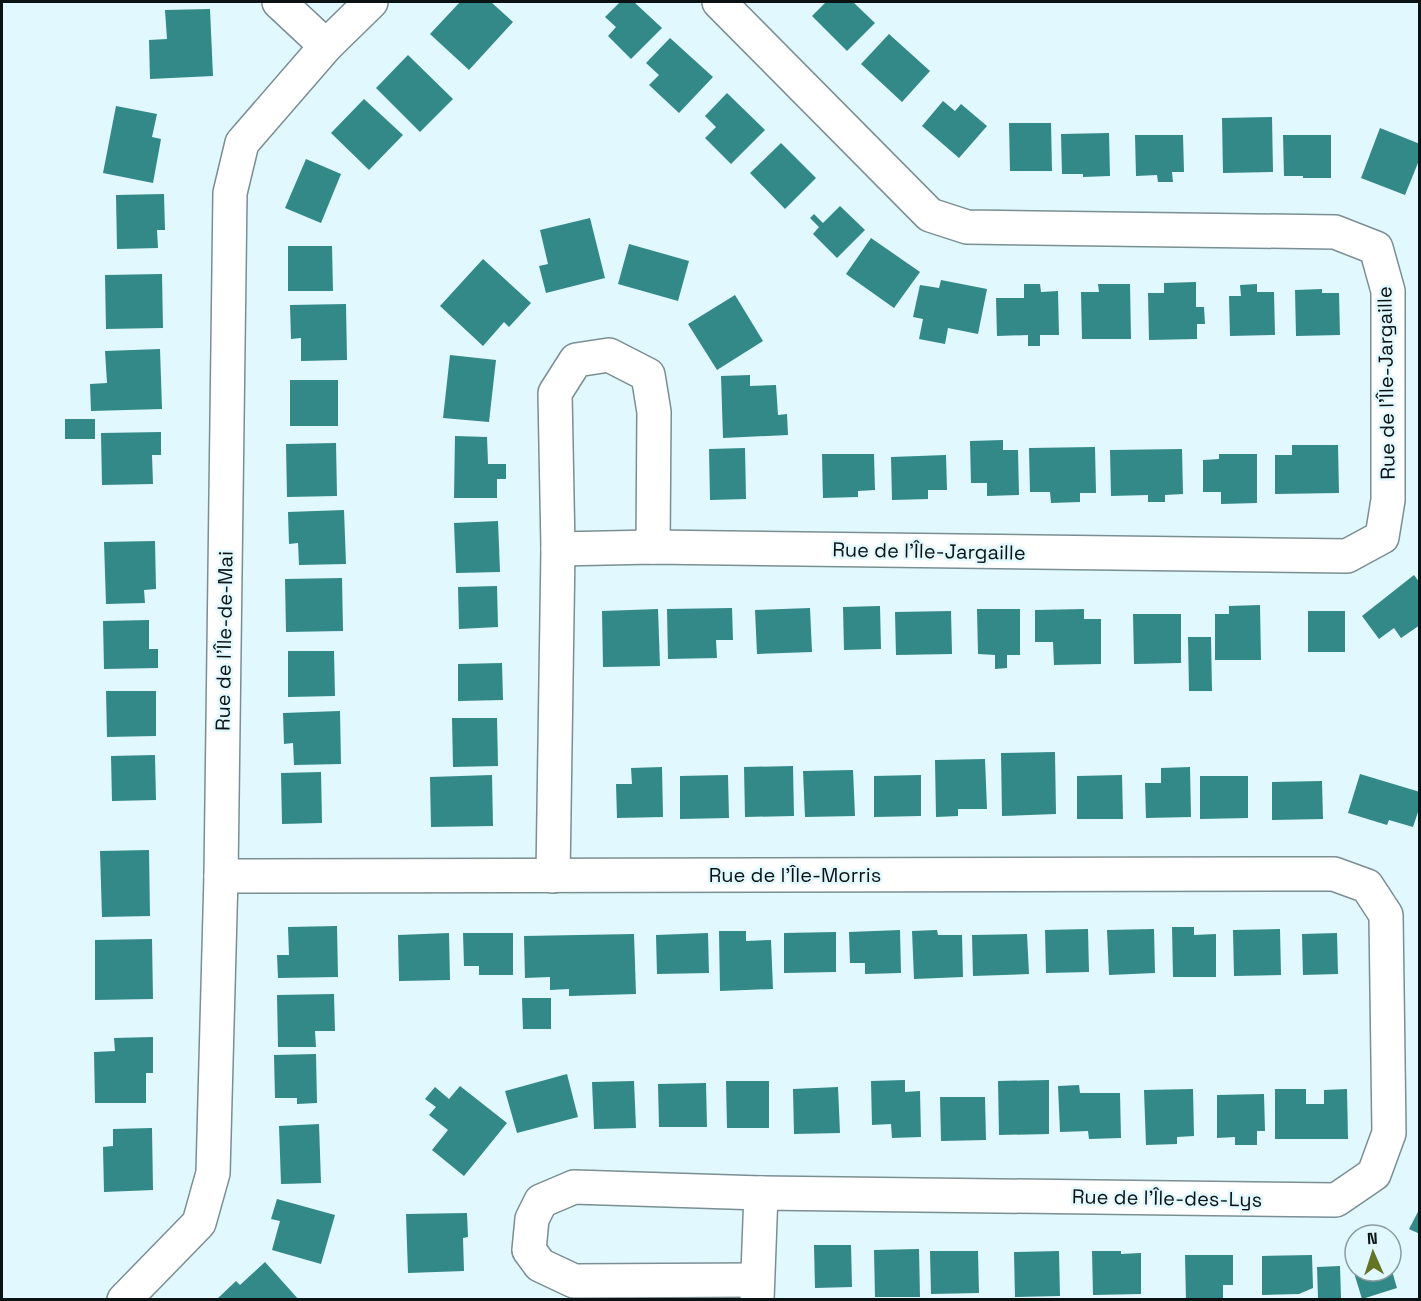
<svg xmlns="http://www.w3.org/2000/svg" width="1421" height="1301" font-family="'Space Grotesk',sans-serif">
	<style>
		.building { fill: #388 }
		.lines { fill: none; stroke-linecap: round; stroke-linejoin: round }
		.minor-casing { stroke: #7a8e93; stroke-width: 36 }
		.minor { stroke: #fff; stroke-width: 33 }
		.labels { text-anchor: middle; stroke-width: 5; stroke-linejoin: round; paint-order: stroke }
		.street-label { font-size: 20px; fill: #0a1214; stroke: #e1f8fe }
	</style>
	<rect width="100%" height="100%" fill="#e1f8fe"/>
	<g class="building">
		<polygon points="460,2 491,2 513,22 469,70 430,34"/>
		<polygon points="620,2 634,2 662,28 631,59 608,36 616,27 605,17"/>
		<polygon points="826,2 853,2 875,23 847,51 812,16"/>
		<polygon points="210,9 213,76 150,79 149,40 167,39 165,10"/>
		<polygon points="889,34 930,71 902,102 861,64"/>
		<polygon points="670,38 713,77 679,113 649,85 659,75 646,63"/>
		<polygon points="408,55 453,99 420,132 376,88"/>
		<polygon points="727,93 765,130 731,164 705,138 716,127 705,116"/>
		<polygon points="364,99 403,135 369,170 331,133"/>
		<polygon points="943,101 955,111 961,104 987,126 959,158 922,126"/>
		<polygon points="116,106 157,114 152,137 161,139 153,183 103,173"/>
		<polygon points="1272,117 1273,172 1223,173 1222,118"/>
		<polygon points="1009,123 1051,123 1052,171 1010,171"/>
		<polygon points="1380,128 1420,144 1420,158 1405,195 1361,178"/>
		<polygon points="1109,133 1110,176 1083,177 1083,174 1062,174 1061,134"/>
		<polygon points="1135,135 1183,135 1184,172 1172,172 1173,182 1158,182 1157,175 1136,176"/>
		<polygon points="1283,135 1331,135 1331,178 1303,178 1303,176 1284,176"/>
		<polygon points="781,143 816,178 785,209 750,173"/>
		<polygon points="306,159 341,174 321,223 285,208"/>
		<polygon points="164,194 165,230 157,230 158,248 117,249 116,195"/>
		<polygon points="840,206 865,230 837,258 813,234 819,227 810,218 814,214 823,223"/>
		<polygon points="590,218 605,278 546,293 539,266 548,264 540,230"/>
		<polygon points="871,238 920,272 894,308 846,274"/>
		<polygon points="629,244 689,261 678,301 618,284"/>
		<polygon points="288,246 332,246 333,291 288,291"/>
		<polygon points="483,259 531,303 509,327 504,322 483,346 440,306"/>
		<polygon points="162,274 163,328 106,329 105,275"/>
		<polygon points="941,280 987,289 978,334 948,328 945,344 919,339 923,319 913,317 920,285 939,288"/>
		<polygon points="1196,282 1196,307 1204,307 1205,324 1197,324 1197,339 1149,340 1148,293 1164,293 1164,283"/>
		<polygon points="1024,284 1040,284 1041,292 1058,291 1059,335 1040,335 1040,346 1028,346 1028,335 997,336 996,298 1024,298"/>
		<polygon points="1098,284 1130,284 1131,339 1082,339 1081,292 1099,292"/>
		<polygon points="1257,284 1257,292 1274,292 1275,335 1230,336 1229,296 1241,296 1240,285"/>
		<polygon points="1322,289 1322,293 1339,293 1340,335 1296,336 1295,290"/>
		<polygon points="735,295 763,341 717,370 688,324"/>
		<polygon points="346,304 347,360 301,361 301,338 291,339 290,305"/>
		<polygon points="160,349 162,409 91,411 90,384 107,383 105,351"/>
		<polygon points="450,355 496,360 489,422 443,418"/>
		<polygon points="750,375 750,386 776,385 778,415 787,414 788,435 723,438 721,376"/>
		<rect x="290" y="380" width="48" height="46"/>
		<rect x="65" y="419" width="30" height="20"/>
		<polygon points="161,432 161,455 152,455 153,484 102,485 101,433"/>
		<polygon points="455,436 487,437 488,464 506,464 506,479 497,479 497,498 454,498"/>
		<polygon points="1003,440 1003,450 1018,450 1019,495 987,496 987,483 971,483 970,441"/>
		<polygon points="336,443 337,496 287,497 286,444"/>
		<polygon points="1292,445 1338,445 1339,493 1275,494 1275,455 1292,455"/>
		<polygon points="1095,447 1096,493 1080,493 1080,502 1051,503 1050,492 1030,492 1029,448"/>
		<polygon points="745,448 746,499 710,500 709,449"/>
		<polygon points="1182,449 1183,494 1165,495 1165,502 1148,502 1148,495 1111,496 1110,450"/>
		<polygon points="822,454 874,454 875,490 858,491 858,497 823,498"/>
		<polygon points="1219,454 1257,454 1257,503 1221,504 1221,492 1203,492 1203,460 1219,459"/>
		<polygon points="946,455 947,490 928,490 928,499 892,500 891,457"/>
		<polygon points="344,510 346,564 299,565 298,543 289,544 288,512"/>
		<polygon points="498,521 500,572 456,573 454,523"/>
		<polygon points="155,541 156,589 144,590 145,603 106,604 104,542"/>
		<polygon points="1414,575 1420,583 1420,625 1401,638 1394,628 1379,639 1362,616"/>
		<polygon points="342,578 343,631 286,632 285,579"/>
		<polygon points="497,586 498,627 459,629 458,587"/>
		<polygon points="1260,605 1261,660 1215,660 1215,614 1229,614 1229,606"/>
		<polygon points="880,606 881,649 844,650 843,607"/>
		<polygon points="732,608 733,640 716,640 717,658 668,659 667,609"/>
		<polygon points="810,608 812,652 757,654 755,610"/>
		<polygon points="658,609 660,666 603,667 602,611"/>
		<polygon points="977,609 1020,609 1020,655 1007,655 1007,668 995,669 995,655 978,654"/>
		<polygon points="1084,609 1084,619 1101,619 1101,664 1054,665 1053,642 1035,642 1035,610"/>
		<polygon points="951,611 952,654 896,655 895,612"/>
		<rect x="1308" y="611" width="37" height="41"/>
		<polygon points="1133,614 1181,614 1181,663 1134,664"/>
		<polygon points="149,620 149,649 158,649 158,668 104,669 103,621"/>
		<polygon points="1188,637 1211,637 1212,691 1189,691"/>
		<polygon points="288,651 334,651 335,696 288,697"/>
		<polygon points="502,663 503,700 458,701 458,664"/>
		<polygon points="106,691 156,691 156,736 107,737"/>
		<polygon points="340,711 341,764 294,765 293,743 284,744 283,713"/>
		<polygon points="452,718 497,718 498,766 453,767"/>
		<polygon points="1055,752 1056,814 1002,816 1001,753"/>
		<polygon points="155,755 156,800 112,801 111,756"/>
		<polygon points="985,759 987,809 958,809 958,816 936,817 935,760"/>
		<polygon points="793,766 794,816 745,817 744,767"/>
		<polygon points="662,767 663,817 617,818 616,784 632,784 631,768"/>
		<polygon points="1190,767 1191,817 1146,818 1145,783 1161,783 1161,768"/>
		<polygon points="853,770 855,816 805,817 803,771"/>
		<polygon points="321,772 322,823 282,824 281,773"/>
		<polygon points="1360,774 1420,792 1420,806 1413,827 1389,820 1387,825 1348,813"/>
		<polygon points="492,775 493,826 431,827 430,777"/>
		<polygon points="728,775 729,818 680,819 680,776"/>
		<polygon points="921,775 921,816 874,817 874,776"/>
		<polygon points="1122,775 1123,819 1077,819 1077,776"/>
		<polygon points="1200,776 1248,776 1248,818 1200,819"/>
		<polygon points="1322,781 1323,819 1272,820 1272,782"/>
		<polygon points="149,850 150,916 102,917 100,851"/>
		<polygon points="337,926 338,977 278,978 277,955 289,955 288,927"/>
		<polygon points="1172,927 1194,927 1194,935 1216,934 1216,977 1173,977"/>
		<polygon points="1088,929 1089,972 1046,973 1045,930"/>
		<polygon points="1154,929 1155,973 1109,975 1107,930"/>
		<polygon points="1280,929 1281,975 1234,976 1233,930"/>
		<polygon points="900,930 901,973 865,974 865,963 850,963 849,932"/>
		<polygon points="937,930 938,935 962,935 963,977 914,979 912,931"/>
		<polygon points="719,931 746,931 746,941 771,940 773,989 720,991"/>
		<polygon points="836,932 836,972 784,973 784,933"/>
		<polygon points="449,933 450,980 399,981 398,935"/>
		<polygon points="463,933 513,933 513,975 479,975 479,966 464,966"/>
		<polygon points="708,933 709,973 657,974 656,935"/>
		<polygon points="1337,933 1338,974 1303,975 1302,934"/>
		<polygon points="634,934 636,994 569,996 569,989 550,990 550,977 525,978 524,936"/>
		<polygon points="1027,934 1029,974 973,976 972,935"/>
		<polygon points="152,939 153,999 95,1000 95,940"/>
		<polygon points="334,994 335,1031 315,1031 316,1047 278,1047 277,995"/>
		<polygon points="522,998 551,998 551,1029 523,1029"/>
		<polygon points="153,1037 153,1073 146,1073 146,1103 95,1103 94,1052 115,1051 114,1038"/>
		<polygon points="316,1054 317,1103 297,1104 297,1098 275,1098 274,1055"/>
		<polygon points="567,1074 578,1117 517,1133 505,1091"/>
		<polygon points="905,1080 905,1092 920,1091 921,1137 892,1138 891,1124 872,1125 871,1081"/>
		<polygon points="1049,1080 1049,1134 999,1135 998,1081"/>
		<polygon points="634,1081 636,1128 594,1129 592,1082"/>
		<polygon points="726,1081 769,1081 769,1128 727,1128"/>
		<polygon points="706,1083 707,1127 659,1127 658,1084"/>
		<polygon points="1079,1085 1080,1093 1120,1093 1121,1138 1089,1139 1088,1131 1060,1132 1058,1086"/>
		<polygon points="460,1086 507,1123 464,1176 432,1150 448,1130 429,1115 436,1107 425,1099 435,1087 449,1099"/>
		<polygon points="838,1087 840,1133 794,1134 793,1089"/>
		<polygon points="1193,1089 1194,1136 1177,1137 1177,1144 1146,1145 1144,1090"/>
		<polygon points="1275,1089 1306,1089 1306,1104 1324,1104 1324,1090 1347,1089 1348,1139 1275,1139"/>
		<polygon points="1264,1094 1265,1131 1257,1131 1257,1145 1235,1145 1235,1137 1217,1138 1217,1095"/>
		<polygon points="940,1097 985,1097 986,1140 941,1141"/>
		<polygon points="319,1124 321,1183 281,1184 279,1126"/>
		<polygon points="152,1128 153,1190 104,1192 103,1147 113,1146 113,1129"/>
		<polygon points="277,1199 335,1215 321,1264 272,1250 280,1221 271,1219"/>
		<polygon points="1420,1208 1420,1234 1409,1229"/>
		<polygon points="467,1213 468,1237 463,1238 464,1271 408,1273 406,1214"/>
		<polygon points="814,1245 851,1245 852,1287 815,1288"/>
		<polygon points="1391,1247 1398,1268 1391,1270"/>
		<polygon points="919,1249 920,1297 875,1297 874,1250"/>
		<polygon points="930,1251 978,1251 979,1293 931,1294"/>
		<polygon points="1059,1251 1060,1296 1015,1297 1014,1252"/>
		<polygon points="1092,1251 1121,1251 1121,1254 1141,1253 1141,1294 1093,1295"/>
		<polygon points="1355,1251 1355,1271 1392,1271 1397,1288 1362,1299 1348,1253"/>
		<polygon points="1185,1255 1233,1255 1233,1285 1223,1285 1223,1300 1186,1300"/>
		<polygon points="1312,1255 1313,1288 1299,1294 1262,1295 1262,1256"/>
		<polygon points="265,1262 299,1300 216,1300 236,1281 240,1285"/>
		<polygon points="1340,1266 1341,1298 1318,1299 1317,1267"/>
	</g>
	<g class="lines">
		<g class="minor-casing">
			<g id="minor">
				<polyline points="279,2 326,46"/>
				<polyline points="558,549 653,547 1347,556 1382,537 1388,500 1388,291 1376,248 1335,232 967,227 930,215 719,2"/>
				<polyline points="221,876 1334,874 1367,886 1386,915 1389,1133 1374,1174 1336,1200 761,1193 757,1300"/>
				<polyline points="553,876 558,549 555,393 576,360 609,355 648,375 654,412 653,547"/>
				<polyline points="757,1280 574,1281 540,1265 529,1250 532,1219 541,1201 574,1187 761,1193"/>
				<polyline points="124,1300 199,1223 213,1173 221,876 230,193 242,143 326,46 371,2"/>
			</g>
		</g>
		<use href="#minor" class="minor"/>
	</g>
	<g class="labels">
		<g class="street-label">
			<text transform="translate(1386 383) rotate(-91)" y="7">Rue de l'Île-Jargaille</text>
			<text transform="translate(929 551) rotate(1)" y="7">Rue de l'Île-Jargaille</text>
			<text transform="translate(224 641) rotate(-89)" y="7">Rue de l'Île-de-Mai</text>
			<text x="795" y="882">Rue de l'Île-Morris</text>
			<text transform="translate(1167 1198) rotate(1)" y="7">Rue de l'Île-des-Lys</text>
		</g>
	</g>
	<rect width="1421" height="1301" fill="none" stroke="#0a1214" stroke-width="6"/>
	<g transform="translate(1373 1253) rotate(357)"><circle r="28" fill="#e1f8fe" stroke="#8b9ca0" stroke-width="1.5"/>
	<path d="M0-4.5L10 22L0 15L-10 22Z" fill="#637524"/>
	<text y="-9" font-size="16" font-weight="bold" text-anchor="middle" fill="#0a1214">N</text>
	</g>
</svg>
